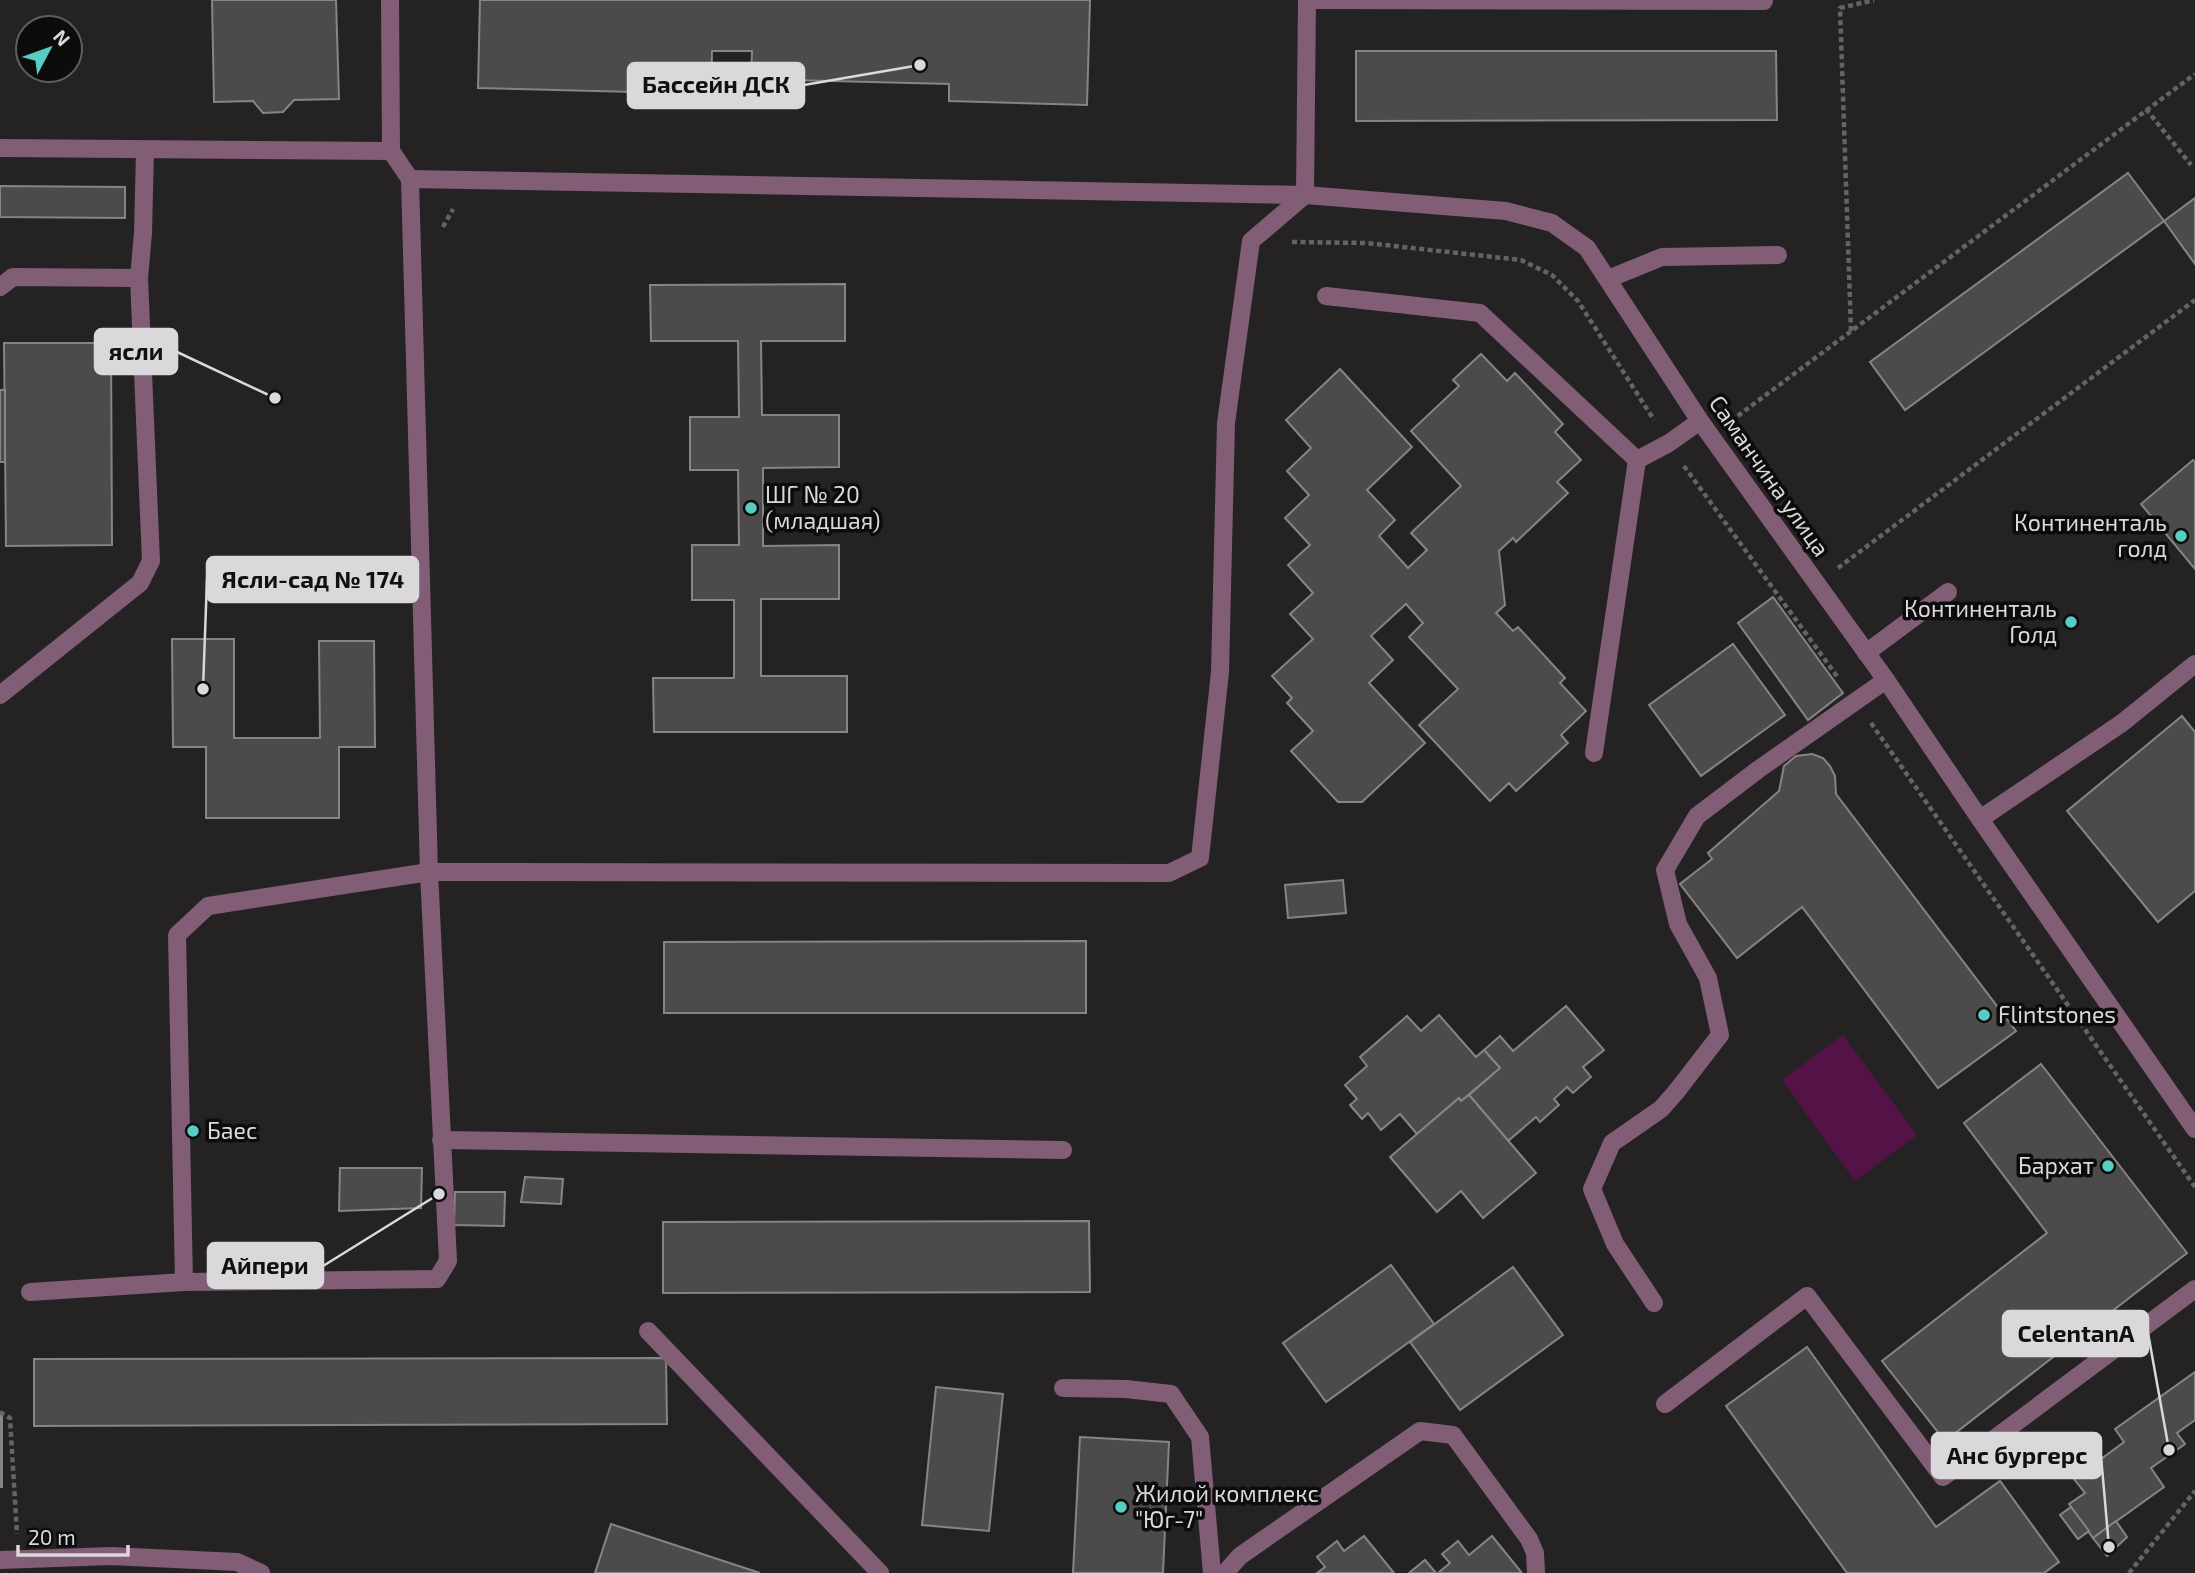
<svg xmlns="http://www.w3.org/2000/svg" width="2195" height="1573" font-family="'Exo 2',sans-serif">
	<style>
		.green { fill: #541346 }
		.building { fill: #4d4a4c; stroke: #878486; stroke-width: 2 }
		.lines { fill: none; stroke-linecap: round; stroke-linejoin: round }
		.path { stroke: #666365; stroke-width: 4.5; stroke-dasharray: 5 3.5; stroke-linecap: butt }
		.minor { stroke: #815e76; stroke-width: 18 }
		.poi-dot { fill: #56cec4; stroke: #0d0c0c; stroke-width: 2.5 }
		.labels { text-anchor: middle; stroke-width: 7; stroke-linejoin: round; paint-order: stroke }
		.street-label { font-size: 23px; fill: #dad8da; stroke: #0d0c0c }
		.poi-label { font-size: 23px; fill: #dad8da; stroke: #0d0c0c; text-anchor: start }
		.leader { fill: none; stroke: #dad8da; stroke-width: 2.5 }
		.callout-dot { fill: #dad8da; stroke: #0d0c0c; stroke-width: 2.5 }
		.callout { fill: #dad8da; stroke: #dad8da; stroke-width: 2.5 }
		.callout-label { font-size: 24px; text-anchor: middle; font-weight: bold; fill: #111 }
	</style>
	<rect width="100%" height="100%" fill="#252224"/>
	<polygon class="green" points="1843,1035 1917,1135 1855,1181 1782,1080"/>
	<g class="building">
		<polygon points="212,0 336,0 339,99 294,100 283,112 263,113 253,101 214,102"/>
		<polygon points="480,0 1090,0 1087,105 949,101 949,84 751,79 752,51 712,51 711,94 478,88"/>
		<polygon points="1356,51 1776,51 1777,120 1356,121"/>
		<polygon points="2128,173 2164,221 1905,410 1870,362"/>
		<polygon points="0,186 125,187 125,218 0,217"/>
		<polygon points="2195,198 2195,264 2164,221"/>
		<polygon points="845,284 845,341 761,341 762,415 839,415 839,467 763,468 763,546 839,545 839,599 761,599 761,676 847,676 847,732 654,732 653,678 734,678 734,600 692,600 692,545 739,545 738,470 690,470 690,417 739,417 738,341 651,341 650,285"/>
		<polygon points="4,343 111,343 112,545 6,546"/>
		<polygon points="1481,354 1507,381 1515,373 1563,424 1555,432 1581,460 1557,482 1568,493 1516,542 1513,538 1499,551 1505,605 1496,613 1513,631 1518,627 1565,678 1560,683 1586,711 1561,735 1568,743 1516,791 1509,783 1490,801 1419,725 1458,689 1409,637 1423,623 1406,604 1371,636 1393,660 1369,683 1425,743 1362,802 1338,802 1291,751 1313,731 1287,703 1292,698 1272,676 1313,639 1290,614 1313,593 1288,565 1310,545 1285,518 1309,495 1287,471 1311,448 1286,420 1340,369 1412,447 1367,490 1395,520 1379,536 1408,568 1427,550 1411,533 1461,486 1411,431 1459,386 1453,380"/>
		<rect x="0" y="390" width="5" height="72"/>
		<polygon points="2193,460 2195,462 2195,569 2141,504"/>
		<polygon points="1773,597 1843,693 1808,720 1738,623"/>
		<polygon points="172,639 234,639 234,738 320,738 319,641 374,641 375,747 339,747 339,818 206,818 206,747 173,747"/>
		<polygon points="1733,644 1785,715 1701,776 1649,705"/>
		<polygon points="2182,716 2195,732 2195,891 2158,922 2067,811"/>
		<polygon points="1812,754 1823,758 1830,766 1835,776 1836,794 2016,1031 1938,1088 1802,907 1737,958 1680,884 1712,859 1708,853 1779,791 1784,766 1796,756"/>
		<polygon points="1343,880 1346,913 1288,918 1285,885"/>
		<polygon points="1086,941 1086,1013 664,1013 664,942"/>
		<polygon points="1566,1006 1604,1050 1583,1067 1591,1077 1573,1093 1567,1087 1554,1099 1559,1105 1540,1122 1536,1117 1508,1141 1469,1095 1500,1068 1484,1050 1500,1036 1513,1051"/>
		<polygon points="1439,1015 1476,1057 1484,1050 1500,1068 1461,1101 1459,1098 1417,1134 1400,1114 1381,1130 1368,1113 1362,1119 1350,1105 1357,1099 1345,1085 1367,1066 1360,1057 1407,1016 1421,1031"/>
		<polygon points="2041,1064 2187,1253 1945,1441 1882,1361 2047,1233 1964,1123"/>
		<polygon points="1469,1095 1536,1173 1483,1218 1461,1191 1437,1212 1390,1157 1459,1098 1461,1101"/>
		<polygon points="340,1168 422,1168 421,1208 339,1211"/>
		<polygon points="525,1177 563,1179 561,1204 521,1202"/>
		<polygon points="455,1192 505,1192 504,1226 454,1225"/>
		<polygon points="1089,1221 1090,1292 663,1293 663,1222"/>
		<polygon points="1391,1265 1434,1324 1326,1402 1283,1343"/>
		<polygon points="1513,1267 1563,1335 1460,1410 1410,1342"/>
		<polygon points="1807,1347 1936,1527 2000,1481 2059,1562 2044,1573 1847,1573 1726,1406"/>
		<polygon points="666,1358 667,1424 34,1426 34,1359"/>
		<polygon points="2195,1372 2195,1420 2177,1433 2185,1444 2151,1468 2164,1487 2093,1538 2069,1504 2085,1493 2074,1479 2124,1442 2115,1429"/>
		<polygon points="936,1387 1003,1394 989,1531 922,1525"/>
		<rect x="0" y="1415" width="2" height="72"/>
		<polygon points="1080,1437 1169,1442 1163,1573 1073,1573"/>
		<polygon points="2071,1507 2089,1531 2078,1539 2060,1515"/>
		<polygon points="2116,1521 2127,1537 2107,1556 2093,1538"/>
		<polygon points="611,1524 760,1573 595,1573"/>
		<polygon points="1364,1536 1394,1573 1317,1573 1325,1567 1317,1557 1337,1541 1344,1551"/>
		<polygon points="1492,1536 1522,1573 1438,1573 1450,1563 1442,1554 1458,1541 1469,1555"/>
		<polygon points="1425,1560 1436,1573 1409,1573"/>
	</g>
	<g class="lines">
		<g class="path">
			<polyline points="2146,109 2191,165"/>
			<polyline points="443,227 453,209"/>
			<polyline points="1292,242 1367,243 1521,260 1552,275 1578,301 1654,420"/>
			<polyline points="1851,331 1840,8 1874,0"/>
			<polyline points="1731,421 2195,74"/>
			<polyline points="1684,466 1839,679"/>
			<polyline points="1838,568 2195,300"/>
			<polyline points="1871,723 2195,1187"/>
			<polyline points="0,1412 10,1418 17,1534"/>
			<polyline points="2129,1573 2195,1491"/>
		</g>
		<g class="minor">
			<polyline points="1307,0 1305,195 1506,211 1552,223 1587,248 1700,421 1886,680 1980,819 2195,1129"/>
			<polyline points="1307,0 1764,1"/>
			<polyline points="0,148 391,151"/>
			<polyline points="410,179 1305,195"/>
			<polyline points="1608,279 1662,257 1778,255"/>
			<polyline points="0,287 13,277 139,278"/>
			<polyline points="1326,296 1480,313 1637,460"/>
			<polyline points="1637,460 1669,443 1700,421"/>
			<polyline points="1866,653 1948,592"/>
			<polyline points="0,695 140,583 151,561 139,278 143,233 145,151"/>
			<polyline points="1594,753 1637,460"/>
			<polyline points="1980,819 2122,723 2195,664"/>
			<polyline points="441,1140 1063,1150"/>
			<polyline points="184,1282 177,935 208,906 429,872 1169,873 1200,858 1220,672 1226,423 1251,241 1305,195"/>
			<polyline points="30,1292 184,1282 437,1279 448,1261 429,872 410,179 391,151 390,0"/>
			<polyline points="1654,1303 1615,1244 1592,1189 1612,1143 1661,1109 1676,1092 1720,1035 1708,978 1678,924 1665,870 1697,816 1759,769 1886,680"/>
			<polyline points="648,1331 880,1573"/>
			<polyline points="1063,1388 1126,1389 1171,1394 1200,1437 1212,1573"/>
			<polyline points="1665,1404 1807,1296 1943,1477 2195,1289"/>
			<polyline points="0,1560 111,1556 237,1562 261,1573"/>
			<polyline points="1225,1573 1240,1556 1420,1431 1453,1435 1529,1539 1535,1553 1536,1573"/>
		</g>
	</g>
	<g class="poi-dot">
		<circle cx="751" cy="508" r="7"/>
		<circle cx="2181" cy="536" r="7"/>
		<circle cx="2071" cy="622" r="7"/>
		<circle cx="1984" cy="1015" r="7"/>
		<circle cx="193" cy="1131" r="7"/>
		<circle cx="2108" cy="1166" r="7"/>
		<circle cx="1121" cy="1507" r="7"/>
	</g>
	<g class="labels">
		<g class="street-label">
			<text transform="translate(1769 476) rotate(55)" y="8">Саманчина улица</text>
		</g>
		<g class="poi-label">
			<text x="765" y="503">ШГ № 20<tspan x="765" dy="26">(младшая)</tspan></text>
			<text x="2167" y="531" text-anchor="end">Континенталь<tspan x="2167" dy="26">голд</tspan></text>
			<text x="2057" y="617" text-anchor="end">Континенталь<tspan x="2057" dy="26">Голд</tspan></text>
			<text x="1998" y="1023">Flintstones</text>
			<text x="207" y="1139">Баес</text>
			<text x="2094" y="1174" text-anchor="end">Бархат</text>
			<text x="1135" y="1502">Жилой комплекс<tspan x="1135" dy="26">"Юг-7"</tspan></text>
		</g>
	</g>
	<path class="leader" d="M920 65L804 85M275 398L177 352M203 689L207 579M439 1194L323 1266M2169 1450L2148 1333M2109 1547L2101 1456"/>
	<g class="callout-dot">
		<circle cx="920" cy="65" r="7"/>
		<circle cx="275" cy="398" r="7"/>
		<circle cx="203" cy="689" r="7"/>
		<circle cx="439" cy="1194" r="7"/>
		<circle cx="2169" cy="1450" r="7"/>
		<circle cx="2109" cy="1547" r="7"/>
	</g>
	<g class="callout">
		<rect x="628" y="63" width="176" height="45" rx="7"/>
		<rect x="95" y="329" width="82" height="45" rx="7"/>
		<rect x="207" y="557" width="211" height="45" rx="7"/>
		<rect x="208" y="1243" width="115" height="45" rx="7"/>
		<rect x="2003" y="1311" width="145" height="45" rx="7"/>
		<rect x="1932" y="1433" width="169" height="45" rx="7"/>
	</g>
	<g class="callout-label">
		<text x="716" y="93">Бассейн ДСК</text>
		<text x="136" y="360">ясли</text>
		<text x="313" y="588">Ясли-сад № 174</text>
		<text x="265" y="1274">Айпери</text>
		<text x="2076" y="1342">CelentanA</text>
		<text x="2017" y="1464">Анс бургерс</text>
	</g>
	<g transform="translate(49 49) rotate(49)"><circle r="33" fill="#0d0c0c" stroke="#5f5e5e" stroke-width="2"/>
	<path d="M0-5L12 26L0 18L-12 26Z" fill="#56cec4"/>
	<text y="-10" font-size="19" font-weight="bold" text-anchor="middle" fill="#dad8da">N</text>
	</g>
	<path d="M18 1545v10h110v-10" fill="none" stroke="#dad8da" stroke-width="3.5"/>
	<text x="28" y="1545" font-size="21" fill="#dad8da" stroke="#0d0c0c" stroke-width="5" paint-order="stroke">20 m</text>
</svg>
